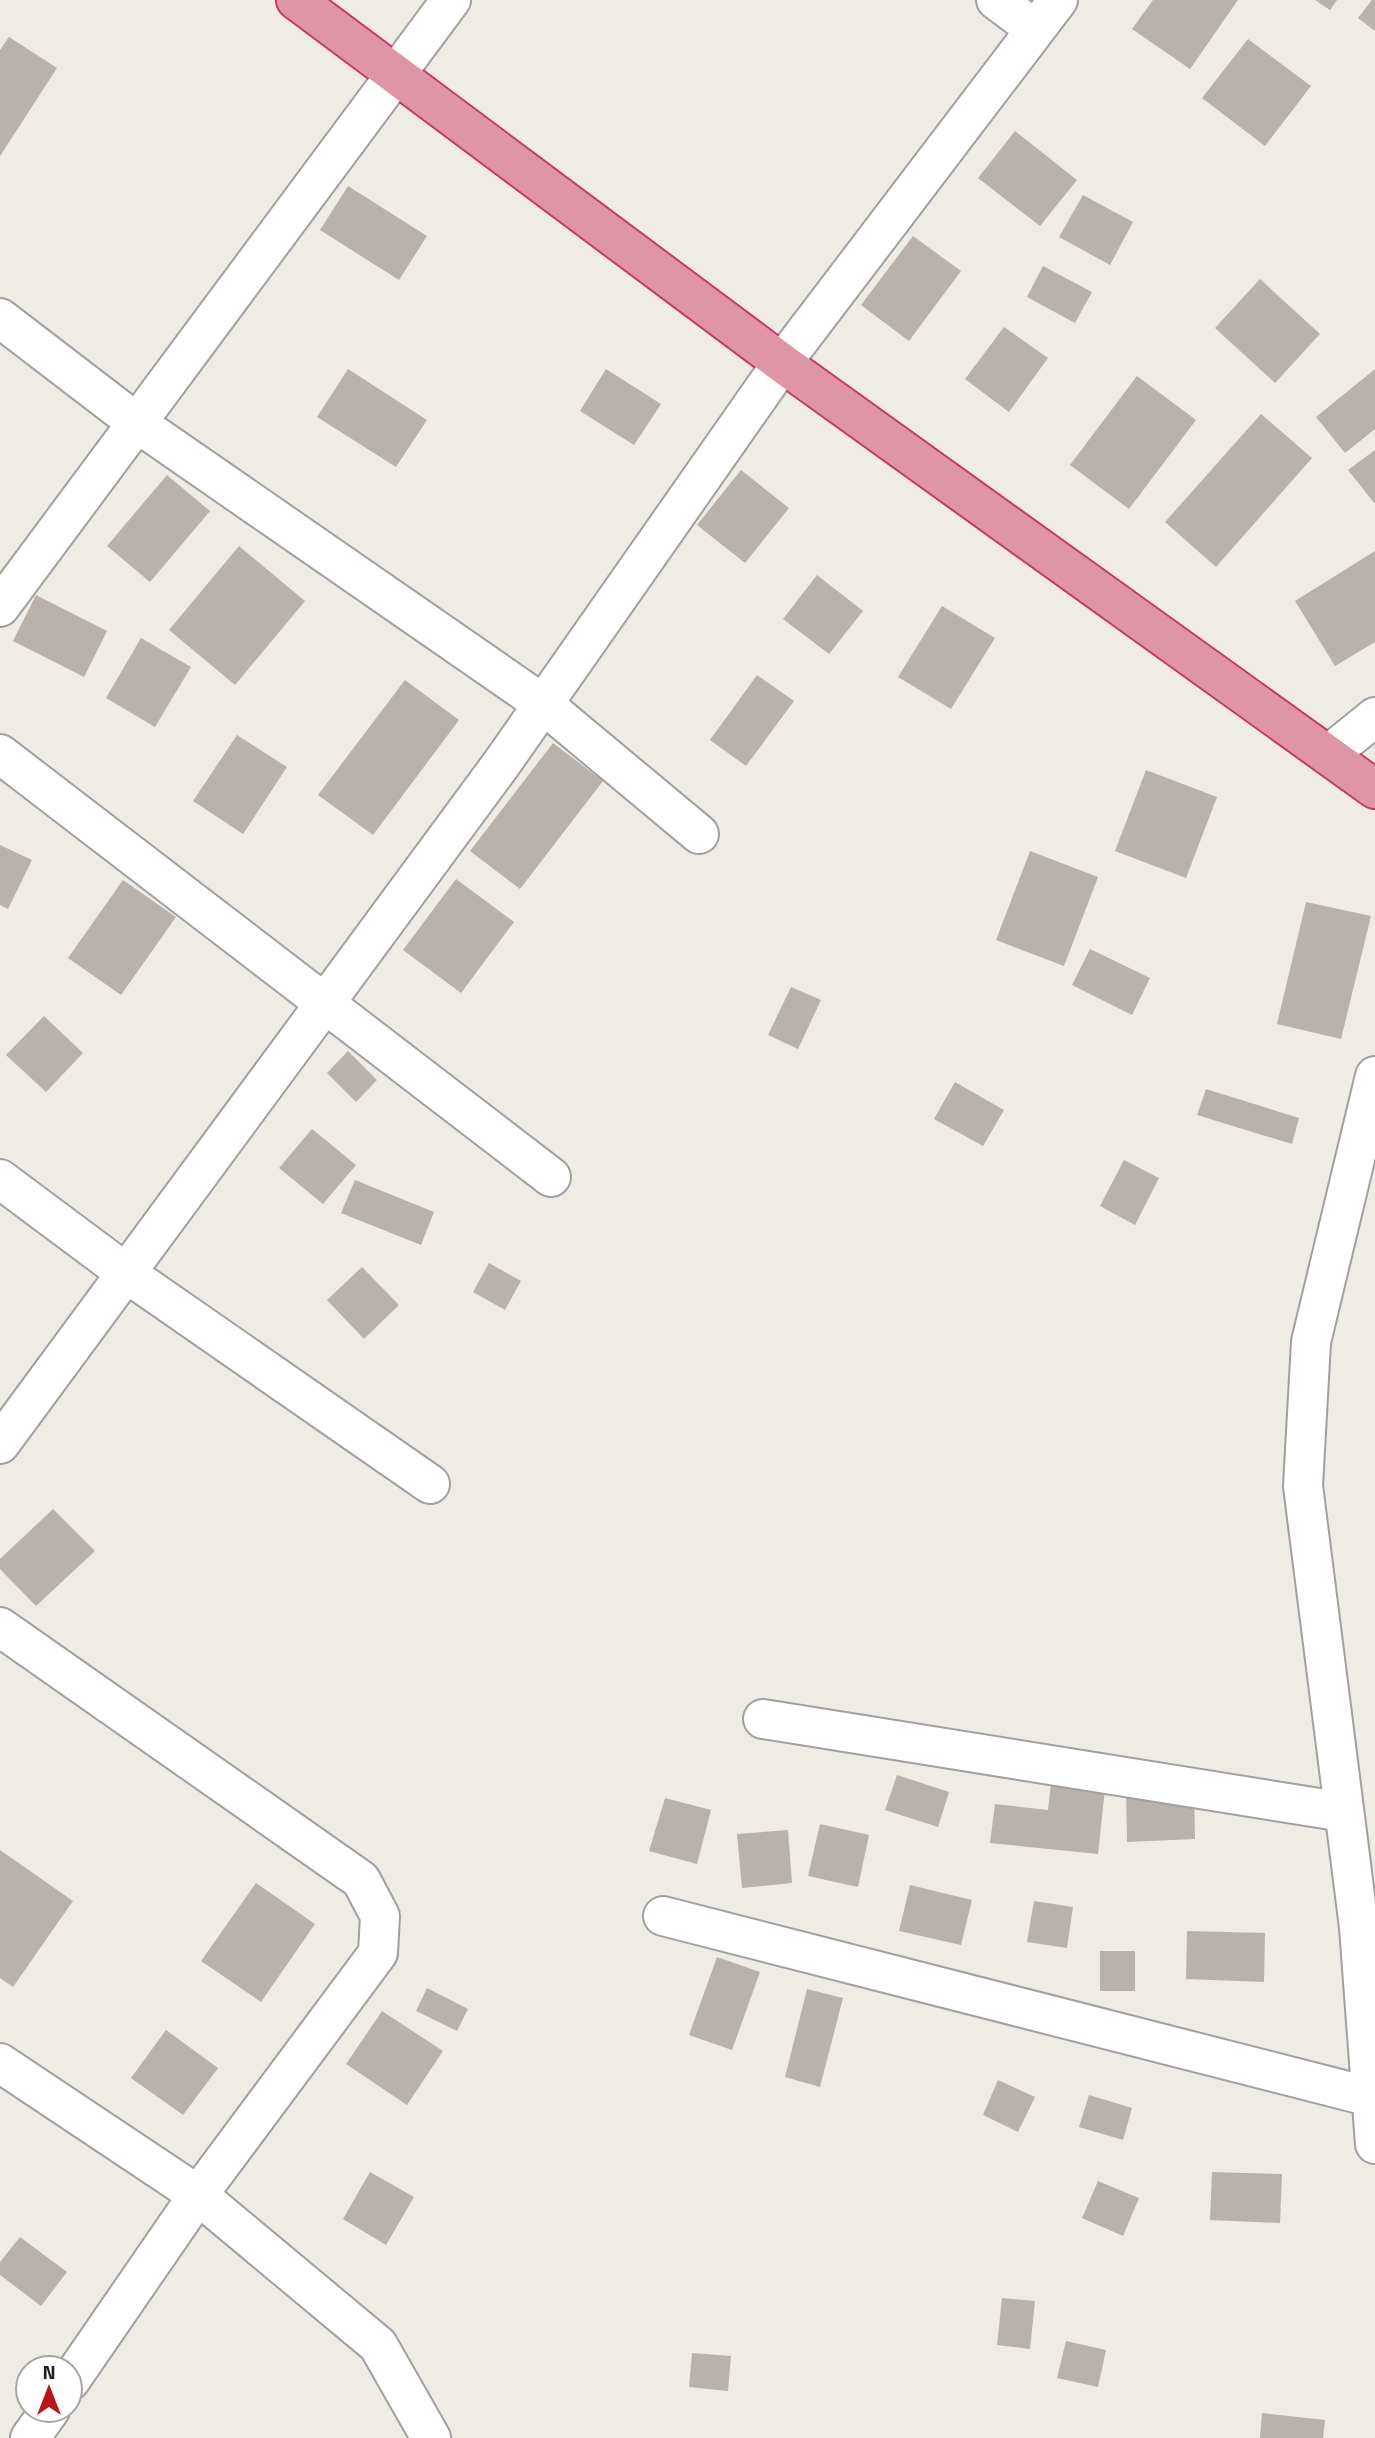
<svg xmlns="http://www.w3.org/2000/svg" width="1375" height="2438" font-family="'Titillium Web',sans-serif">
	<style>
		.building { fill: #b8b1ac }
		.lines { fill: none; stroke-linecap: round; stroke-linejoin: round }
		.minor-casing { stroke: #a0a0a0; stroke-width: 42 }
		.highway-casing { stroke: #ca376e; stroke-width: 42 }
		.minor { stroke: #fff; stroke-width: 38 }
		.highway { stroke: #de96a6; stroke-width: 38 }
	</style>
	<rect width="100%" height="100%" fill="#efece6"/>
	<g class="building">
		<polygon points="1153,0 1238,0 1190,69 1132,29"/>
		<polygon points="1315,0 1337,0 1330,10"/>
		<polygon points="1372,0 1375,0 1375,31 1358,18"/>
		<polygon points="9,37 57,68 0,156 0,50"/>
		<polygon points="1248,39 1311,86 1265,146 1202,98"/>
		<polygon points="1015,131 1077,180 1040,226 978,178"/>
		<polygon points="348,186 427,236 399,280 320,230"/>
		<polygon points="1083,195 1133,222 1110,265 1059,237"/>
		<polygon points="913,236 961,271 909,341 861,305"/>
		<polygon points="1043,266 1092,292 1075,323 1027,297"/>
		<polygon points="1260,279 1320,334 1275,383 1215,328"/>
		<polygon points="1004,327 1048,358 1009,412 965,379"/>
		<polygon points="348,369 427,420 396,467 317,417"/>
		<polygon points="606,369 661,404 634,445 580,411"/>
		<polygon points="1375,369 1375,429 1345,453 1316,417"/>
		<polygon points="1137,376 1196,420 1129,509 1070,465"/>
		<polygon points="1261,414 1312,458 1216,567 1165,522"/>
		<polygon points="1375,450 1375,504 1348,470"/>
		<polygon points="741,470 789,508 745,563 697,525"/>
		<polygon points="167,475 210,511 150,582 107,546"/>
		<polygon points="239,546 305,601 235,685 169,630"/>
		<polygon points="1375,551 1375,642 1335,666 1295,601"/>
		<polygon points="817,575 863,611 829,654 783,619"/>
		<polygon points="36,595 107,631 84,677 13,641"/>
		<polygon points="942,606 995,638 951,709 898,677"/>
		<polygon points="141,638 191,667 155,727 106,698"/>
		<polygon points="757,675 794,701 746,766 710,740"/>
		<polygon points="405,680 459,720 373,835 318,795"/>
		<polygon points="237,735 287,767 243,834 193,801"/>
		<polygon points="553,743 603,781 520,889 470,851"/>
		<polygon points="1146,770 1217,797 1186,878 1115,851"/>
		<polygon points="0,845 32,860 8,909 0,905"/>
		<polygon points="1030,851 1098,877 1064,966 996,940"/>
		<polygon points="456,879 514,922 461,993 403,950"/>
		<polygon points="123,880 176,917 121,995 68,958"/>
		<polygon points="1306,902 1371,916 1341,1039 1277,1024"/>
		<polygon points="1090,949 1150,978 1132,1015 1072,985"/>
		<polygon points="791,987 821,1000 798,1049 768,1035"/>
		<polygon points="44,1016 83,1053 46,1092 6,1055"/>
		<polygon points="348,1051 377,1080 356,1102 327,1073"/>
		<polygon points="955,1082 1004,1110 983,1146 934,1119"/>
		<polygon points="1206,1089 1299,1118 1292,1144 1197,1115"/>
		<polygon points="312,1129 356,1165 323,1204 279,1168"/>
		<polygon points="1124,1160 1159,1178 1135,1225 1100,1206"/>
		<polygon points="355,1180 434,1212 421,1245 341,1213"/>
		<polygon points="489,1263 521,1281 505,1310 473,1292"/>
		<polygon points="362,1267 399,1305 364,1339 327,1300"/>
		<polygon points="53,1509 95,1551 36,1606 0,1569 0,1559"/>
		<polygon points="1052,1774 1106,1780 1098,1854 990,1843 995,1804 1048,1810"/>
		<polygon points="897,1775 949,1792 938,1827 885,1810"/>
		<polygon points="1194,1786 1195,1839 1127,1842 1126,1788"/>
		<polygon points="665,1798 711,1810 697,1864 649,1851"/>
		<polygon points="820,1824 869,1835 858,1887 808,1876"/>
		<polygon points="788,1830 792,1883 742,1888 737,1834"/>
		<polygon points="0,1850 73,1901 13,1987 0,1978"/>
		<polygon points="256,1883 315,1924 261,2002 201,1961"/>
		<polygon points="910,1885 972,1900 961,1945 899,1931"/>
		<polygon points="1034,1901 1073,1907 1067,1948 1027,1942"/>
		<polygon points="1187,1931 1265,1933 1264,1982 1186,1979"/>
		<rect x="1100" y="1951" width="35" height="40"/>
		<polygon points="717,1957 760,1972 732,2050 689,2035"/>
		<polygon points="427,1988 468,2009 457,2031 416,2011"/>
		<polygon points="807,1989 843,1998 820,2087 785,2077"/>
		<polygon points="382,2011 443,2051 407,2105 346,2064"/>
		<polygon points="166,2030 218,2068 183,2115 131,2078"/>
		<polygon points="998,2080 1035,2097 1018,2132 983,2115"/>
		<polygon points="1089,2095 1132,2108 1123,2140 1079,2127"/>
		<polygon points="370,2172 414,2197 386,2245 343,2219"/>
		<polygon points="1212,2172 1282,2174 1280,2223 1210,2220"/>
		<polygon points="1098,2181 1139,2198 1123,2236 1082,2218"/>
		<polygon points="20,2237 67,2272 41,2306 0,2275 0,2262"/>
		<polygon points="1002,2298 1035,2301 1030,2349 997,2345"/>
		<polygon points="1066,2341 1106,2350 1098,2387 1057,2378"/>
		<polygon points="692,2353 731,2356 728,2391 689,2387"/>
		<polygon points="1262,2413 1325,2420 1323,2438 1260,2438"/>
	</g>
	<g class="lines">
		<g class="minor-casing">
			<g id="minor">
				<polyline points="996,0 1035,29"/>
				<polyline points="0,318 137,423 543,704 699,834"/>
				<polyline points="0,607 451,0"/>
				<polyline points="0,754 551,1177"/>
				<polyline points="1328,755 1375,717"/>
				<polyline points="1375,1076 1311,1342 1303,1486 1359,1927 1375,2144"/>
				<polyline points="0,1179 126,1273 430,1484"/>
				<polyline points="0,1444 502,763 782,363 1058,0"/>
				<polyline points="0,1627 361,1880 380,1916 378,1953 198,2195 70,2381"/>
				<polyline points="763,1719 1344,1812"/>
				<polyline points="663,1916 1371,2097"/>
				<polyline points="0,2063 198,2195 378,2345 431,2438"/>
				<polyline points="30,2438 50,2410"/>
			</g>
		</g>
		<g class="highway-casing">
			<polyline id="highway" points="296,0 782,363 1375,789"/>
		</g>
		<use href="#minor" class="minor"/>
		<use href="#highway" class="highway"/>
	</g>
	<g transform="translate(49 2389)"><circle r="33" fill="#ffffff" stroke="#a5a5a5" stroke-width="2"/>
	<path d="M0-5L12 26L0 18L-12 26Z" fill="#ba1419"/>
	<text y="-10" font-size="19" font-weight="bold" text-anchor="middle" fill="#1f1f1f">N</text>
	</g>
</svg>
